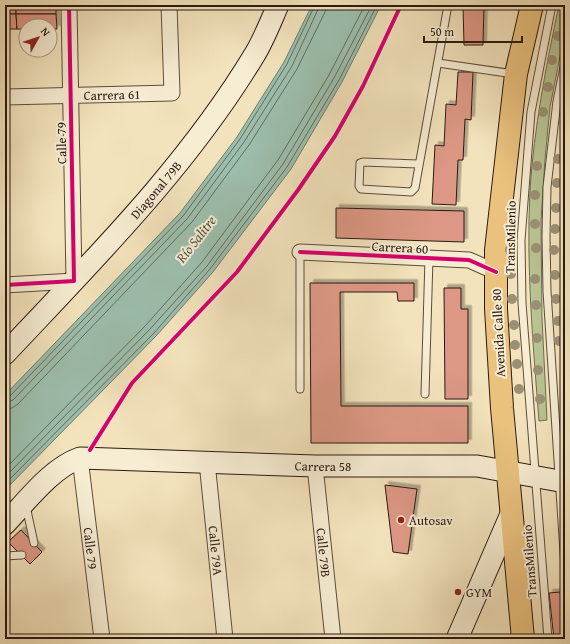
<svg xmlns="http://www.w3.org/2000/svg" width="570" height="644" font-family="'Gentium Book Plus',serif">
	<style>
		.green { fill: #b8c493; stroke: #706e52 }
		.water { fill: #9cbeac; stroke: #6e7c6e }
		.lines { fill: none; stroke-linecap: round; stroke-linejoin: round }
		.shore { stroke: #626c5f; stroke-width: 1 }
		.building { fill: #dd9885; stroke: #291912; filter: url(#shadow) }
		.lane-casing { stroke: #5c4c3c; stroke-width: 9 }
		.street-casing { stroke: #5c4c3c; stroke-width: 17 }
		.secondary-casing { stroke: #291912; stroke-width: 23 }
		.highway-casing { stroke: #291912; stroke-width: 24 }
		.lane { stroke: #f7edd3; stroke-width: 7 }
		.street { stroke: #f7edd3; stroke-width: 15 }
		.secondary { stroke: #f7edd3; stroke-width: 21 }
		.highway { stroke: #eac27e; stroke-width: 22 }
		.cycleway-casing { stroke: #f7edd3; stroke-width: 6 }
		.cycleway { stroke: #d6006c; stroke-width: 4 }
		.tree { fill: #9c9074 }
		.poi-dot { fill: #8f2418; stroke: #f7edd3; stroke-width: 1.5 }
		.labels { text-anchor: middle; stroke-width: 4; stroke-linejoin: round; paint-order: stroke }
		.street-label { font-size: 13px; fill: #291912; stroke: #f7edd3 }
		.poi-label { font-size: 13px; fill: #291912; stroke: #f7edd3; text-anchor: start }
		.water-label { font-size: 14px; font-style: italic; fill: #515348; stroke: #f7edd3 }
	</style>
	<defs>
		<filter id="shadow"><feDropShadow dx="3.5" dy="-3.5" stdDeviation="0" flood-color="#0004"/></filter>
	</defs>
	<rect width="100%" height="100%" fill="#f3e3bc"/>
	<filter id="stains"><feTurbulence type="fractalNoise" baseFrequency=".005" numOctaves="4"/><feColorMatrix values="0 0 0 0 .2 0 0 0 0 .09 0 0 0 0 .02 0 0 0 .5 -.17"/></filter>
	<radialGradient id="worn" r=".72"><stop offset=".6" stop-color="#630" stop-opacity="0"/><stop offset="1" stop-color="#630" stop-opacity=".3"/></radialGradient>
	<path class="green" d="M559,5h6v26l-15,76 -5,52 -4,62 1,97 5,102 -8,1c-6,-77 -13,-154 -9,-231 4,-62 16,-124 29,-185z"/>
	<polygon class="water" points="312,5 381,5 342,82 291,169 213,272 157,335 5,490 5,395 180,213 237,137 284,62"/>
	<g class="lines">
		<g class="shore">
			<polyline points="5,398 10,396 183,216 240,139 287,64 315,5"/>
			<polyline points="5,403 13,400 187,219 244,142 292,66 320,5"/>
			<polyline points="5,409 12,408 18,404 192,222 249,145 297,69 325,12 326,5"/>
			<polyline points="5,469 146,325 202,262 278,160 329,75 365,5"/>
			<polyline points="5,477 150,329 207,266 283,164 334,78 372,5"/>
			<polyline points="5,484 154,333 210,269 287,167 339,80 377,5"/>
		</g>
	</g>
	<g class="building">
		<rect x="5" y="5" width="11" height="9"/>
		<rect x="16" y="5" width="40" height="9"/>
		<polygon points="463,5 484,5 483,45 464,45"/>
		<polygon points="5,14 16,14 17,29 5,29"/>
		<polygon points="16,14 56,14 57,29 50,29 50,26 26,26 26,29 17,29"/>
		<polygon points="458,72 473,72 471,120 465,119 463,160 458,160 456,205 432,204 435,145 444,146 446,104 456,105"/>
		<polygon points="336,208 464,211 464,242 336,238"/>
		<polygon points="310,283 414,283 414,301 398,301 397,292 340,292 341,406 468,406 468,443 311,443"/>
		<polygon points="444,288 461,288 461,309 468,309 468,399 445,399"/>
		<polygon points="385,485 417,489 408,554 393,552"/>
		<polygon points="21,530 42,552 30,564 8,542"/>
		<polygon points="560,592 565,639 554,639 549,593"/>
	</g>
	<g class="lines">
		<g class="lane-casing">
			<g id="lane">
				<polyline points="565,62 557,101 547,187 546,237 547,291 565,568"/>
				<polyline points="438,63 514,74"/>
				<polyline points="418,164 363,162 360,163 359,186 361,189 411,192 415,188 448,5"/>
				<polyline points="300,252 300,389"/>
				<polyline points="425,394 429,258"/>
				<polyline points="26,506 34,543"/>
				<polyline points="5,556 22,555"/>
				<polyline points="548,639 522,303 521,240 531,112 552,5"/>
			</g>
		</g>
		<g class="street-casing">
			<g id="street">
				<path id="s1" d="M5,97l167,-4 -3,-88"/>
				<polyline points="300,252 469,260 496,272"/>
				<polyline points="5,285 74,281 69,5"/>
				<path id="s2" d="M80,458l22,181"/>
				<path id="s3" d="M207,462l18,177"/>
				<path id="s4" d="M315,466l18,173"/>
			</g>
		</g>
		<g class="secondary-casing">
			<g id="secondary">
				<path id="s5" d="M5,354c89,-95 182,-187 250,-300 9,-15 16,-33 23,-49"/>
				<path id="s6" d="M5,524c21,-22 46,-56 75,-66l235,8h162l88,16"/>
				<polyline points="457,639 511,514"/>
			</g>
		</g>
		<g class="highway-casing">
			<polyline id="highway" points="523,639 502,408 496,309 496,250 516,74 532,5"/>
		</g>
		<use href="#lane" class="lane"/>
		<use href="#street" class="street"/>
		<use href="#secondary" class="secondary"/>
		<use href="#highway" class="highway"/>
		<g class="cycleway-casing">
			<g id="cycleway">
				<polyline points="300,252 469,260 496,272"/>
				<polyline points="5,285 74,281 69,5"/>
				<polyline points="90,450 132,383 237,272 298,190 335,136 363,86 401,5"/>
			</g>
		</g>
		<use href="#cycleway" class="cycleway"/>
	</g>
	<g class="tree">
		<circle cx="558" cy="36" r="5"/>
		<circle cx="552" cy="60" r="5"/>
		<circle cx="548" cy="87" r="5"/>
		<circle cx="543" cy="112" r="5"/>
		<circle cx="558" cy="159" r="5"/>
		<circle cx="537" cy="166" r="5"/>
		<circle cx="557" cy="183" r="5"/>
		<circle cx="535" cy="195" r="5"/>
		<circle cx="556" cy="208" r="5"/>
		<circle cx="535" cy="224" r="5"/>
		<circle cx="511" cy="229" r="5"/>
		<circle cx="555" cy="229" r="5"/>
		<circle cx="536" cy="248" r="5"/>
		<circle cx="510" cy="250" r="5"/>
		<circle cx="554" cy="250" r="5"/>
		<circle cx="511" cy="274" r="5"/>
		<circle cx="555" cy="275" r="5"/>
		<circle cx="535" cy="279" r="5"/>
		<circle cx="512" cy="299" r="5"/>
		<circle cx="556" cy="299" r="5"/>
		<circle cx="536" cy="305" r="5"/>
		<circle cx="558" cy="321" r="5"/>
		<circle cx="514" cy="325" r="5"/>
		<circle cx="537" cy="338" r="5"/>
		<circle cx="559" cy="341" r="5"/>
		<circle cx="515" cy="345" r="5"/>
		<circle cx="517" cy="364" r="5"/>
		<circle cx="538" cy="370" r="5"/>
		<circle cx="519" cy="389" r="5"/>
		<circle cx="540" cy="399" r="5"/>
	</g>
	<g class="poi-dot">
		<circle cx="401" cy="520" r="4"/>
		<circle cx="458" cy="592" r="4"/>
	</g>
	<g class="labels">
		<g class="street-label">
			<text dy="5" stroke="none"><textPath href="#s1" startOffset="107">Carrera 61</textPath></text>
			<text transform="translate(61 143) rotate(-91)" y="5">Calle 79</text>
			<text dy="5" stroke="none"><textPath href="#s5" startOffset="223">Diagonal 79B</textPath></text>
			<text transform="translate(510 237) rotate(-89)" y="5">TransMilenio</text>
			<text transform="translate(400 247) rotate(3)" y="5">Carrera 60</text>
			<text transform="translate(498 333) rotate(-93)" y="5">Avenida Calle 80</text>
			<text dy="5" stroke="none"><textPath href="#s6" startOffset="344">Carrera 58</textPath></text>
			<text dy="5" stroke="none"><textPath href="#s2" startOffset="91">Calle 79</textPath></text>
			<text dy="5" stroke="none"><textPath href="#s3" startOffset="89">Calle 79A</textPath></text>
			<text dy="5" stroke="none"><textPath href="#s4" startOffset="87">Calle 79B</textPath></text>
			<text transform="translate(529 561) rotate(-94)" y="5">TransMilenio</text>
		</g>
		<g class="poi-label">
			<text x="409" y="525">Autosav</text>
			<text x="466" y="597">GYM</text>
		</g>
		<g class="water-label">
			<text transform="translate(196 239) rotate(-52)" y="5">Río Salitre</text>
		</g>
	</g>
	<rect width="570" height="644" fill="none" stroke="#f3e3bc" stroke-width="20"/>
	<rect x="6" y="6" width="558" height="632" fill="none" stroke="#291912" stroke-width="2"/>
	<rect x="10" y="10" width="550" height="624" fill="none" stroke="#291912"/>
	<g transform="translate(38 38) rotate(51)"><circle r="19" fill="#f7edd3" stroke="#a59886"/>
	<path d="M0-3L7 15L0 10L-7 15Z" fill="#8f2418"/>
	<text y="-6" font-size="11" font-weight="bold" text-anchor="middle" fill="#291912">N</text>
	</g>
	<path d="M424 36v6h98v-6" fill="none" stroke="#291912" stroke-width="2"/>
	<text x="430" y="36" font-size="12" fill="#291912" stroke="#f7edd3" stroke-width="3" paint-order="stroke">50 m</text>
	<rect width="100%" height="100%" filter="url(#stains)"/>
	<rect width="100%" height="100%" fill="url(#worn)"/>
</svg>
